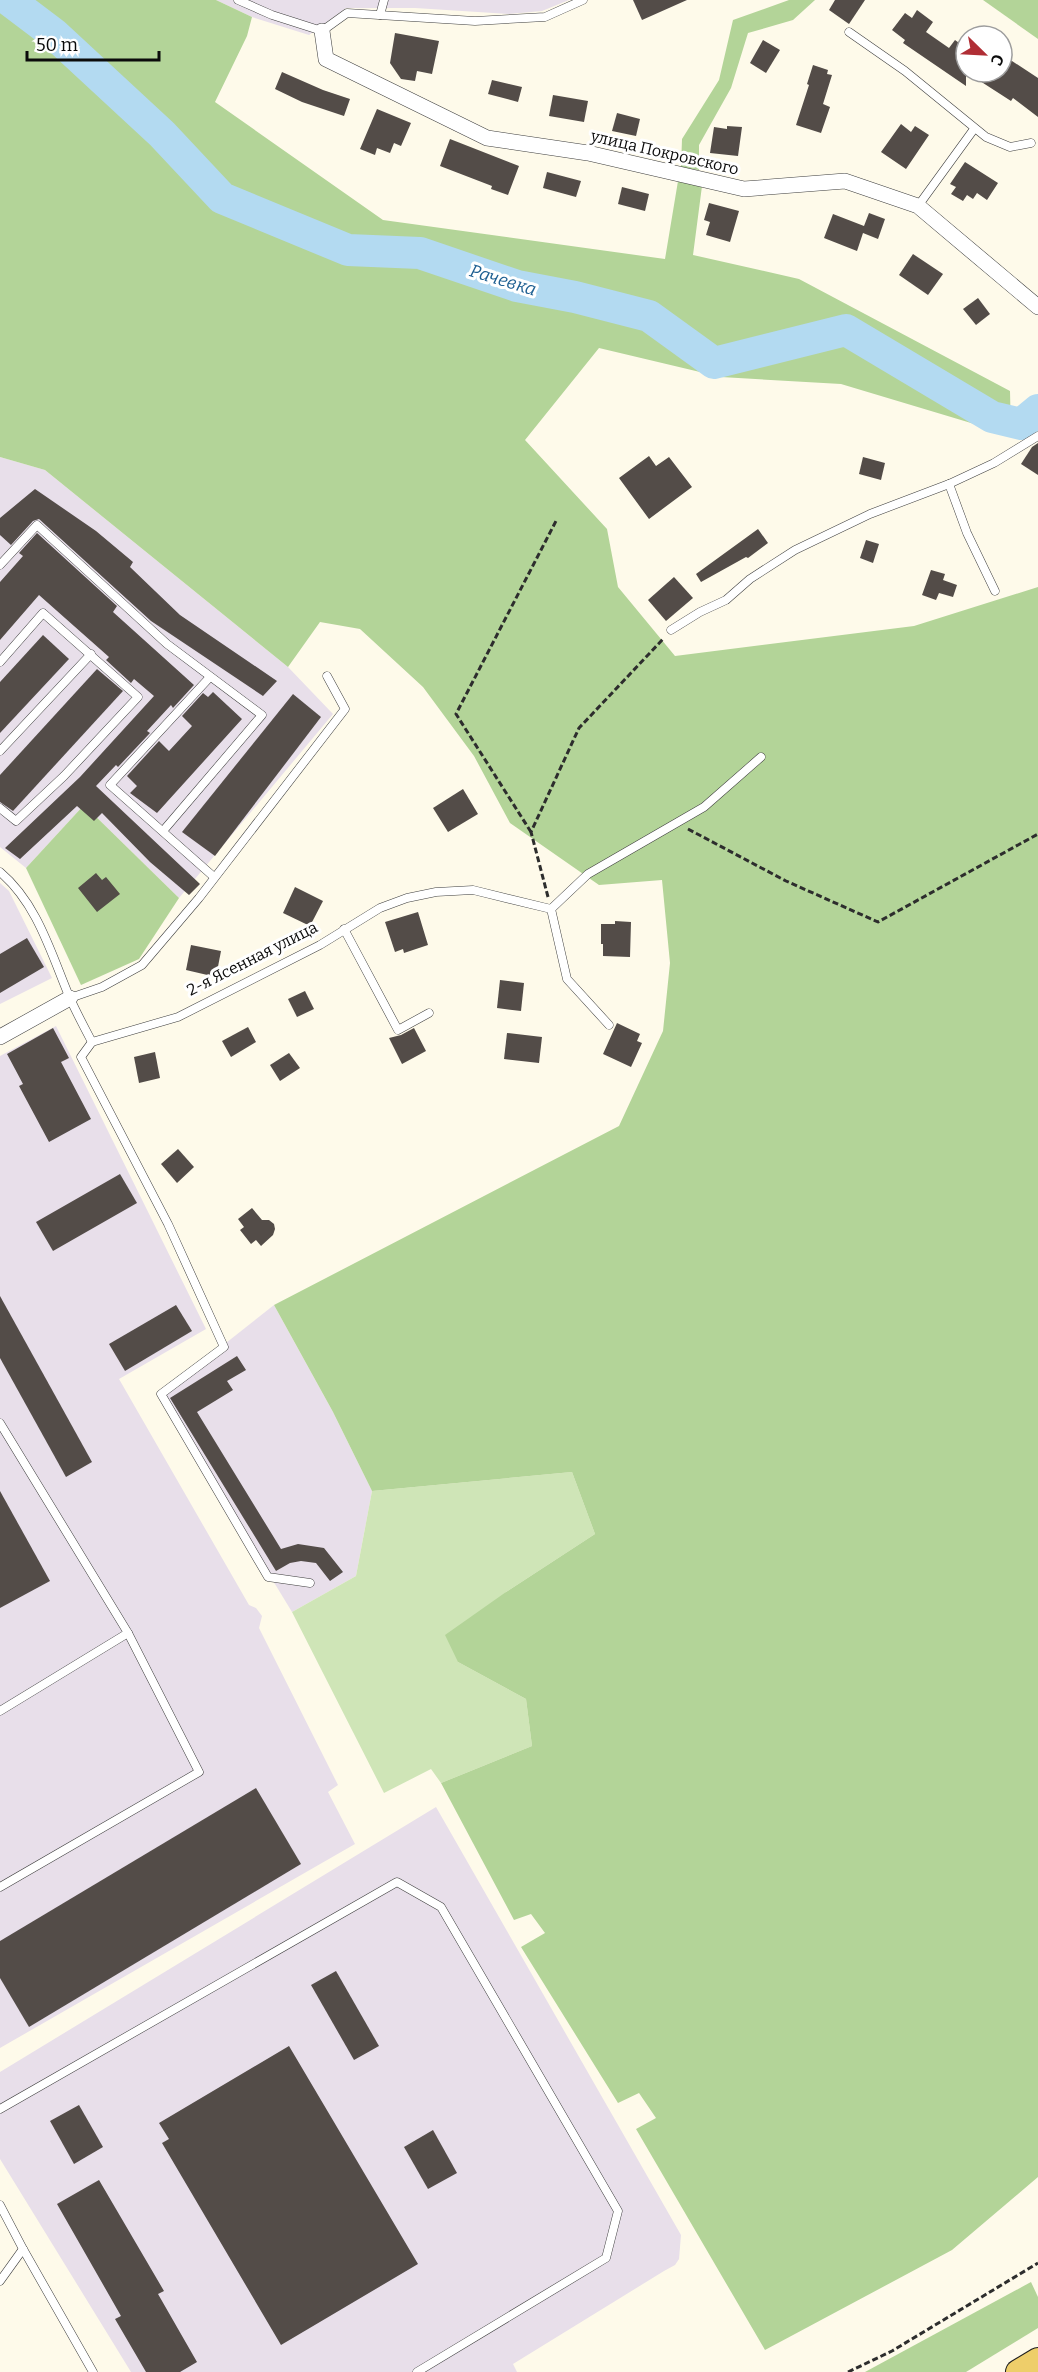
<svg xmlns="http://www.w3.org/2000/svg" width="1038" height="2372" font-family="Bitter,serif">
	<style>
		.industrial { fill: #e8dfea }
		.green { fill: #cfe5b7 }
		.forest { fill: #b3d498 }
		.lines { fill: none; stroke-linecap: round; stroke-linejoin: round }
		.river { stroke: #b3daf1; stroke-width: 32 }
		.building { fill: #534c48 }
		.service-casing { stroke: #3e3e3e; stroke-width: 9 }
		.minor-casing { stroke: #3e3e3e; stroke-width: 16 }
		.primary-casing { stroke: #1c1c1c; stroke-width: 26 }
		.path { stroke: #2d2d2d; stroke-width: 3; stroke-dasharray: 6 3; stroke-linecap: butt }
		.service { stroke: #fff; stroke-width: 8 }
		.minor { stroke: #fff; stroke-width: 15 }
		.primary { stroke: #eece6a; stroke-width: 24 }
		.labels { text-anchor: middle; stroke-width: 6; stroke-linejoin: round; paint-order: stroke }
		.street-label { font-size: 16px; fill: #0b0b0b; stroke: #fff }
		.water-label { font-size: 18px; font-style: italic; fill: #1f6092; stroke: #fff }
	</style>
	<rect width="100%" height="100%" fill="#fefaea"/>
	<g class="industrial">
		<polygon points="216,0 569,0 542,11 509,14 415,8 346,8 309,35 252,17"/>
		<polygon points="0,457 45,470 288,667 333,714 179,898 84,805 26,868 0,847"/>
		<polygon points="0,883 9,891 52,978 0,1004"/>
		<polygon points="56,1026 206,1329 119,1379 249,1605 256,1608 262,1616 259,1628 338,1785 328,1792 355,1844 0,2048 0,1056"/>
		<polygon points="274,1305 333,1412 372,1491 356,1576 292,1612 160,1395"/>
		<polygon points="436,1807 681,2235 679,2259 675,2265 664,2271 513,2364 517,2372 131,2372 0,2159 0,2072"/>
	</g>
	<polygon class="green" points="572,1472 595,1534 506,1592 458,1662 526,1699 532,1746 441,1783 431,1769 384,1793 292,1612 356,1576 372,1491"/>
	<g class="forest">
		<polygon points="0,0 216,0 252,17 247,36 215,102 383,220 665,259 678,181 702,186 693,255 799,279 1010,391 1011,435 841,384 721,377 599,348 525,440 607,529 618,587 675,656 914,626 1038,587 1038,2177 952,2250 765,2350 636,2129 656,2118 639,2093 618,2103 521,1947 545,1933 531,1914 514,1920 441,1783 532,1746 526,1699 458,1662 445,1635 506,1592 595,1534 572,1472 372,1491 333,1412 274,1305 619,1126 663,1031 670,963 662,880 599,885 510,823 474,756 423,687 360,629 320,622 288,667 45,470 0,457"/>
		<polygon points="789,0 815,0 793,20 748,33 731,88 699,145 699,170 681,168 682,139 719,80 733,20"/>
		<polygon points="983,0 1038,0 1038,39"/>
		<polygon points="84,805 179,898 139,959 81,985 26,868"/>
		<polygon points="1031,2282 1038,2297 1038,2328 966,2372 865,2372"/>
	</g>
	<g class="lines">
		<polyline class="river" points="9,0 54,34 162,134 222,198 348,250 420,253 517,286 575,297 649,316 714,363 846,330 992,417 1021,424 1038,410"/>
	</g>
	<g class="building">
		<polygon points="633,0 687,0 642,20"/>
		<polygon points="835,0 865,0 849,24 829,10"/>
		<polygon points="917,10 933,22 926,32 949,48 955,40 966,48 966,86 903,43 905,40 892,30 905,13 912,18"/>
		<polygon points="395,33 439,41 432,74 417,71 415,81 401,79 390,63"/>
		<polygon points="763,40 780,50 766,73 750,63"/>
		<polygon points="1006,57 1038,78 1038,117 1013,98 1011,101 966,72 1002,72 1002,64"/>
		<polygon points="813,65 828,70 827,74 832,75 823,104 830,107 821,133 796,125 809,85 807,84"/>
		<polygon points="282,72 323,90 350,99 344,116 302,102 275,89"/>
		<polygon points="492,80 522,87 518,102 488,94"/>
		<polygon points="553,95 588,101 584,122 549,116"/>
		<polygon points="377,109 411,123 401,146 394,143 390,153 377,148 375,155 360,149"/>
		<polygon points="617,113 640,119 636,136 612,131"/>
		<polygon points="901,124 911,132 915,126 929,135 906,169 881,152"/>
		<polygon points="727,126 742,127 738,156 710,153 714,127 727,129"/>
		<polygon points="450,139 519,166 508,195 491,189 492,186 440,166"/>
		<polygon points="965,162 998,183 987,200 977,193 973,199 967,195 963,201 951,194 956,187 950,184"/>
		<polygon points="547,172 581,181 576,197 543,188"/>
		<polygon points="622,187 649,194 645,211 618,204"/>
		<polygon points="709,203 739,211 730,242 706,235 710,222 704,220"/>
		<polygon points="869,213 885,219 878,239 863,233 857,251 824,238 833,214 864,226"/>
		<polygon points="913,254 943,274 928,295 899,275"/>
		<polygon points="978,298 990,314 976,325 963,309"/>
		<polygon points="1038,443 1038,475 1021,464 1032,447"/>
		<polygon points="649,456 656,466 669,457 692,487 649,519 619,478"/>
		<polygon points="863,457 885,463 881,480 859,474"/>
		<polygon points="35,489 96,531 133,562 130,567 180,615 277,681 263,696 151,621 39,519 33,521 11,545 0,535 0,518"/>
		<polygon points="758,529 768,543 748,558 746,557 701,582 696,574"/>
		<polygon points="37,533 117,606 113,612 194,685 173,708 171,705 147,731 150,733 118,767 116,765 96,786 200,884 189,895 150,862 102,813 94,821 77,806 20,859 5,848 80,777 154,696 134,679 131,683 106,660 109,657 39,595 0,640 0,582 23,556 19,553"/>
		<polygon points="866,540 879,544 873,563 860,558"/>
		<polygon points="931,570 945,574 943,580 957,585 953,597 939,593 936,600 922,595"/>
		<polygon points="674,577 693,598 666,621 648,600"/>
		<polygon points="43,635 69,659 0,733 0,682"/>
		<polygon points="97,669 123,691 13,811 0,802 0,775"/>
		<polygon points="213,692 242,719 157,813 130,793 137,786 127,776 159,741 169,751 192,726 182,716 203,693 208,697"/>
		<polygon points="293,694 321,717 215,856 182,832"/>
		<polygon points="463,789 478,814 448,832 433,808"/>
		<polygon points="96,873 102,880 106,877 120,894 97,912 78,888"/>
		<polygon points="295,887 323,901 310,926 283,913"/>
		<polygon points="418,912 428,945 404,953 403,949 395,952 385,922"/>
		<polygon points="615,921 631,922 630,957 603,956 603,944 601,944 601,924 615,924"/>
		<polygon points="27,938 44,967 0,993 0,954"/>
		<polygon points="191,945 221,951 216,977 186,970"/>
		<polygon points="500,980 524,983 521,1011 497,1008"/>
		<polygon points="305,991 314,1009 297,1017 288,999"/>
		<polygon points="617,1023 640,1034 637,1041 642,1043 631,1067 603,1054"/>
		<polygon points="248,1027 256,1042 231,1057 222,1041"/>
		<polygon points="53,1028 69,1058 61,1062 91,1119 49,1142 19,1086 23,1084 7,1054"/>
		<polygon points="414,1028 426,1051 402,1064 389,1038 401,1035"/>
		<polygon points="507,1033 542,1037 539,1063 504,1059"/>
		<polygon points="155,1052 160,1078 139,1083 134,1057"/>
		<polygon points="289,1053 300,1068 280,1081 270,1065"/>
		<polygon points="178,1149 194,1167 177,1183 161,1164"/>
		<polygon points="120,1174 137,1203 53,1251 36,1222"/>
		<polygon points="252,1208 262,1220 269,1220 274,1224 275,1229 273,1235 261,1246 256,1240 251,1244 240,1230 244,1227 238,1219"/>
		<polygon points="0,1296 92,1462 66,1477 0,1358"/>
		<polygon points="176,1305 192,1331 125,1371 109,1344"/>
		<polygon points="237,1356 246,1370 227,1381 233,1390 197,1412 281,1549 298,1544 324,1548 343,1572 330,1581 316,1563 301,1561 290,1563 276,1571 170,1398"/>
		<polygon points="0,1491 50,1581 0,1608"/>
		<polygon points="256,1788 301,1864 29,2027 0,1978 0,1941"/>
		<polygon points="336,1971 379,2046 354,2060 311,1985"/>
		<polygon points="289,2046 418,2264 281,2345 162,2143 169,2139 159,2123"/>
		<polygon points="79,2105 103,2147 74,2164 50,2121"/>
		<polygon points="433,2130 457,2173 428,2189 404,2147"/>
		<polygon points="99,2180 164,2291 158,2294 197,2362 180,2372 146,2372 115,2319 121,2316 57,2204"/>
	</g>
	<g class="lines">
		<g class="service-casing">
			<g id="service">
				<polyline points="238,0 272,15 322,31 347,13 475,21 545,17 583,0"/>
				<polyline points="380,15 384,0"/>
				<polyline points="849,32 905,71 986,137 1010,147 1031,143"/>
				<polyline points="918,206 974,129"/>
				<polyline points="949,484 967,533 995,591"/>
				<polyline points="0,565 37,525 167,644 262,715 163,831"/>
				<polyline points="671,630 700,612 726,600 750,579 795,550 870,514 949,484 994,463 1038,436"/>
				<polyline points="0,662 43,613 138,697 64,776 16,821 0,808"/>
				<polyline points="210,677 110,785 214,877"/>
				<polyline points="0,751 91,654"/>
				<path d="M0,872c37,31 51,81 69,124 7,16 15,31 23,46"/>
				<polyline points="344,929 398,1030 429,1013"/>
				<polyline points="70,998 102,987 142,965 199,898 345,709 327,676"/>
				<polyline points="609,1025 567,979 551,909 588,874 704,807 761,757"/>
				<polyline points="92,1042 81,1057 168,1224 224,1347 161,1394 268,1577 310,1583"/>
				<polyline points="92,1042 178,1017 320,945 380,908 407,898 436,892 473,890 551,909"/>
				<polyline points="0,1423 128,1633 199,1772 0,1887"/>
				<polyline points="0,1711 128,1633"/>
				<polyline points="0,2109 397,1882 441,1907 618,2211 606,2258 417,2372"/>
				<polyline points="0,2205 23,2249 93,2372"/>
				<polyline points="0,2281 23,2249"/>
			</g>
		</g>
		<g class="minor-casing">
			<g id="minor">
				<polyline points="322,31 326,59 487,138 588,153 744,189 845,181 918,206 1038,307"/>
				<polyline points="0,1037 70,998"/>
			</g>
		</g>
		<g class="primary-casing">
			<polyline id="primary" points="1018,2372 1038,2360"/>
		</g>
		<g class="path">
			<polyline points="688,829 786,881 878,922 1038,834"/>
			<polyline points="531,832 456,714 556,521"/>
			<polyline points="548,897 531,832 579,728 664,638"/>
			<polyline points="848,2372 892,2351 1038,2263"/>
		</g>
		<use href="#service" class="service"/>
		<use href="#minor" class="minor"/>
		<use href="#primary" class="primary"/>
	</g>
	<g class="labels">
		<g class="street-label">
			<text transform="translate(665 152) rotate(13)" y="6">улица Покровского</text>
			<text transform="translate(252 958) rotate(-27)" y="6">2-я Ясенная улица</text>
		</g>
		<g class="water-label">
			<text transform="translate(503 280) rotate(17)" y="6">Рачевка</text>
		</g>
	</g>
	<g transform="translate(984 54) rotate(114)"><circle r="28" fill="#ffffff" stroke="#9d9d9d" stroke-width="1.5"/>
	<path d="M0-4.5L10 22L0 15L-10 22Z" fill="#b02e35"/>
	<text y="-9" font-size="16" font-weight="bold" text-anchor="middle" fill="#0b0b0b">С</text>
	</g>
	<path d="M27 51v9h132v-9" fill="none" stroke="#0b0b0b" stroke-width="3"/>
	<text x="36" y="51" font-size="18" fill="#0b0b0b" stroke="#ffffff" stroke-width="4.5" paint-order="stroke">50 m</text>
</svg>
